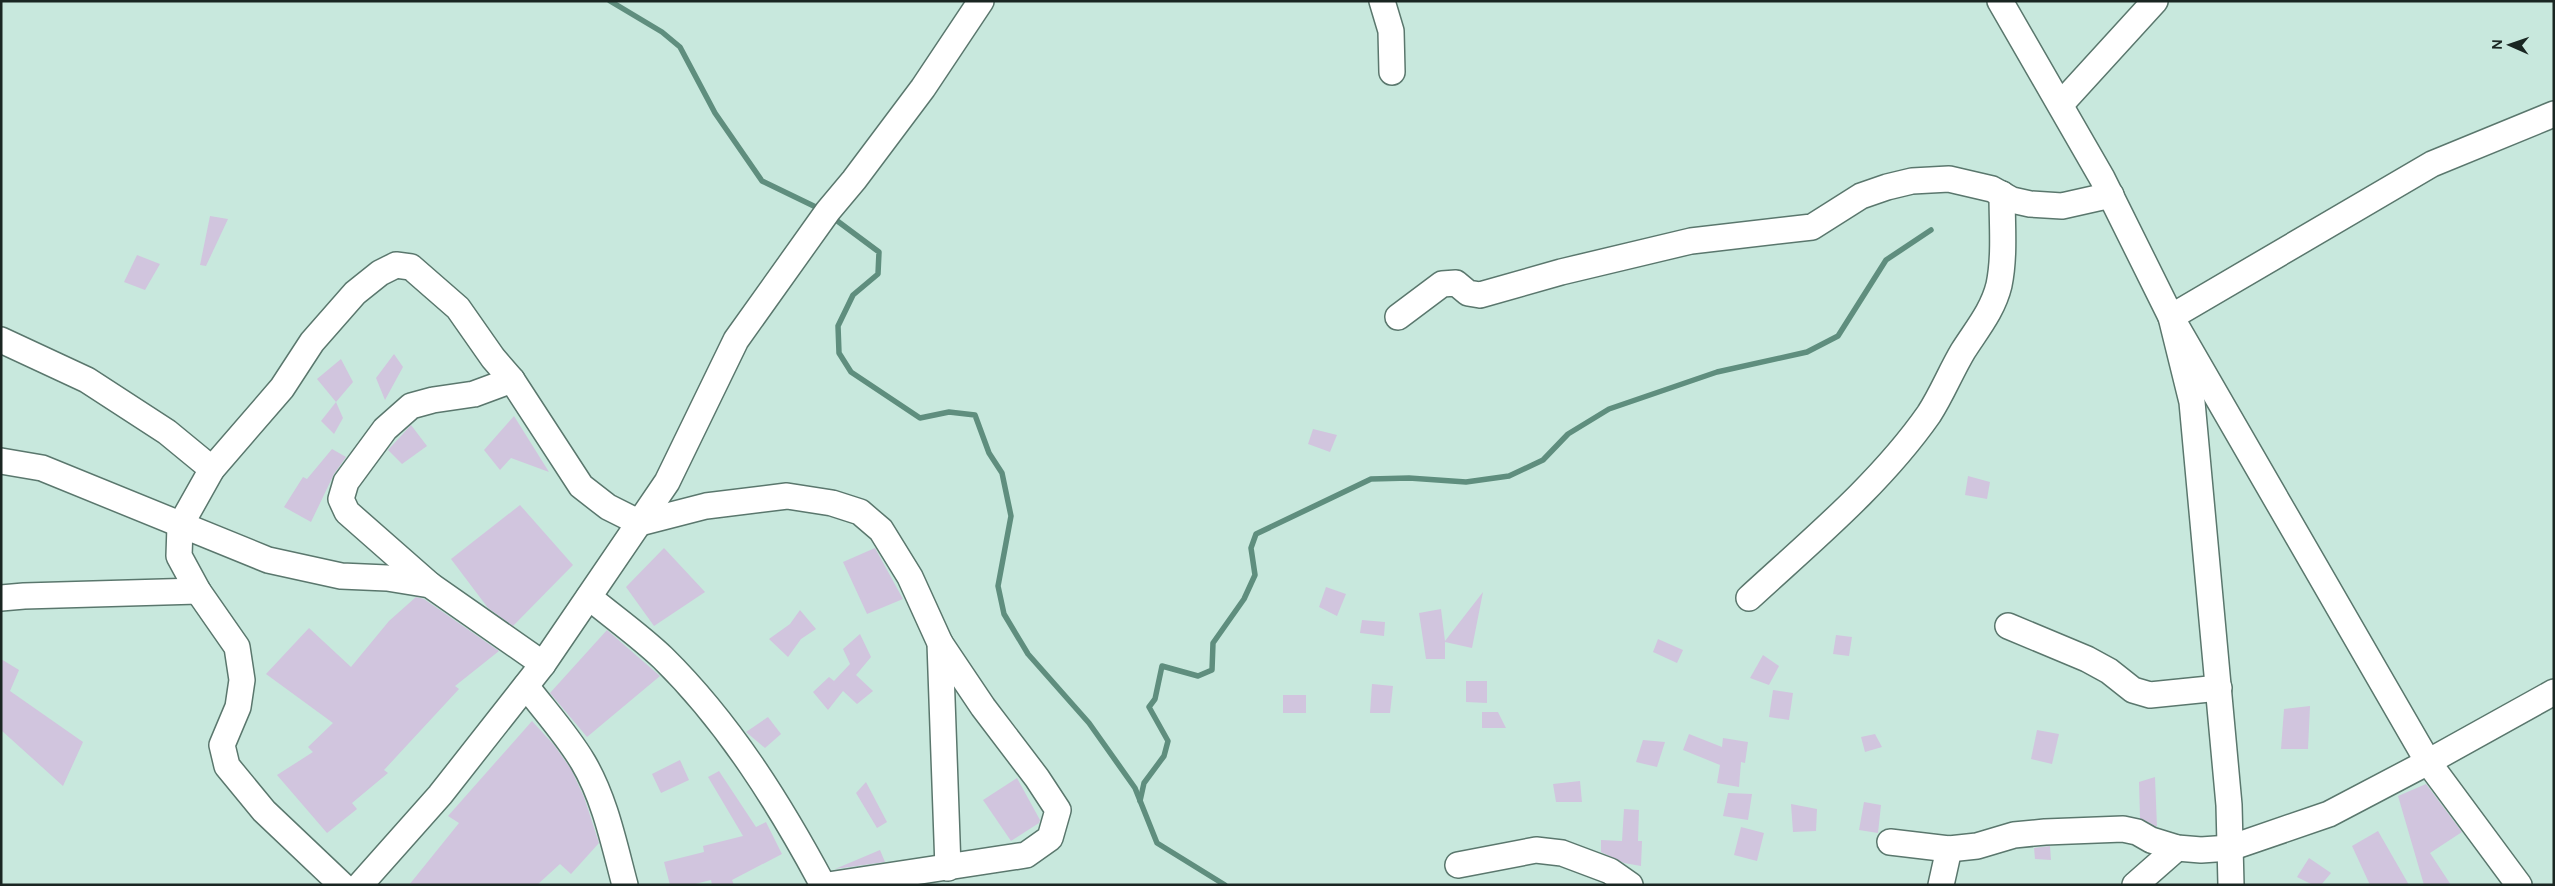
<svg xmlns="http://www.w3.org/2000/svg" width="2555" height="886" font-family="'DM Sans',sans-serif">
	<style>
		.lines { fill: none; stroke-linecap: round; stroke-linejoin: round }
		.stream { stroke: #5f8e7e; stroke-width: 5.5 }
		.building { fill: #d1c5de }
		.minor-casing { stroke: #5a776d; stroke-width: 28 }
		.minor { stroke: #fff; stroke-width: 25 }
	</style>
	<rect width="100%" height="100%" fill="#c8e8dd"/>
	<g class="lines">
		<g class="stream">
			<polyline points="610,1 662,32 680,47 715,113 762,181 822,210"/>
			<polyline points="832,217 879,252 878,274 853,295 838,326 839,353 851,372 920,418 949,412 975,415 989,453 1002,473 1011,516 998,586 1004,614 1028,654 1089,723 1135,788 1157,843 1225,885"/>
			<polyline points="1140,801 1144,783 1164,756 1168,741 1149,707 1155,699 1162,666 1198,676 1212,670 1213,643 1244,599 1255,575 1251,548 1256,534 1371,479 1409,478 1466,482 1509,476 1543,460 1568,434 1609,409 1717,372 1807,352 1838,336 1886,260 1931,230"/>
		</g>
	</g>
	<g class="building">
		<polygon points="210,216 228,219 206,266 200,265"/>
		<polygon points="137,255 160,264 145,290 124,282"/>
		<polygon points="394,354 403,367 385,400 376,378"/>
		<polygon points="341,359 353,382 336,402 317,379"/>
		<polygon points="336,402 343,418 334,434 321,421"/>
		<polygon points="514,416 549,472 511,458 500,470 484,450"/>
		<polygon points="411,425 427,446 402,464 388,450"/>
		<polygon points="1313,429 1337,435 1330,452 1308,444"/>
		<polygon points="332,449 346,457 334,474 311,522 284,507 303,477 307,479"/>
		<polygon points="1968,476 1990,482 1987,499 1965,495"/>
		<polygon points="520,505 573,565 513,626 488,608 451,559"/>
		<polygon points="664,548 705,592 654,626 626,587"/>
		<polygon points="875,548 903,599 867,614 843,562"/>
		<polygon points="1326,587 1346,594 1337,616 1319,607"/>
		<polygon points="1483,592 1472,648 1445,642 1445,659 1426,659 1419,613 1441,609 1445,641"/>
		<polygon points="416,597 424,599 499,651 455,686 459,689 384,770 388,773 352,803 357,809 327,833 277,775 313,752 308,747 333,723 266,674 309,628 351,667 389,621"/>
		<polygon points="800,610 816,629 801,639 788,657 769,639 790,624"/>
		<polygon points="1362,620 1385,622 1384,636 1360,633"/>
		<polygon points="607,630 660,676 587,737 550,693"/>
		<polygon points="860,634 871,657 856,675 873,691 857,704 843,691 828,710 813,692 829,677 834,681 850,664 843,649"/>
		<polygon points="1836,635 1852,637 1849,656 1833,654"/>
		<polygon points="1658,639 1683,650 1677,663 1653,652"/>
		<polygon points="1763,655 1779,666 1769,685 1750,678"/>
		<polygon points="1,659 19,670 10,691 83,742 63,786 1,730"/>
		<polygon points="1466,681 1487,681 1487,703 1466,702"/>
		<polygon points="1372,684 1393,686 1390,713 1370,713"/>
		<polygon points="1773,690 1793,693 1789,720 1769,717"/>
		<rect x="1283" y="695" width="23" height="18"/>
		<polygon points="2310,706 2308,749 2281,749 2284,709"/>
		<polygon points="1482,712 1498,712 1506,728 1482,728"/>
		<polygon points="768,717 781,734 765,748 746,732"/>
		<polygon points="532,721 554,745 571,769 584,797 599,843 571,874 560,864 537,885 409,885 459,823 448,816"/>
		<polygon points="2037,730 2059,734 2052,764 2031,759"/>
		<polygon points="1689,734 1722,747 1723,738 1748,742 1745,763 1741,762 1739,787 1717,783 1720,765 1683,750"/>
		<polygon points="1875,734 1882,747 1865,752 1861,737"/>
		<polygon points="1643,740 1665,742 1657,767 1636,762"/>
		<polygon points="680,760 689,780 661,793 652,774"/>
		<polygon points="719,771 756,827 766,822 782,854 732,880 734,885 712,885 711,880 691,885 670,885 664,862 704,852 703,846 743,836 708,777"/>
		<polygon points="2155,777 2157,827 2140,818 2139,782"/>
		<polygon points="1017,778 1040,820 1039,823 1011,841 983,800"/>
		<polygon points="1580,781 1582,802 1556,802 1553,784"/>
		<polygon points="866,782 887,822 877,828 856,793"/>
		<polygon points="2426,784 2462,832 2430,853 2451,885 2424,885 2398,796"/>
		<polygon points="1728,793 1752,794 1748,820 1723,816"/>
		<polygon points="1864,802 1881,805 1878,833 1859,830"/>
		<polygon points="1791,804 1817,809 1816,831 1793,832"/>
		<polygon points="1624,809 1639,810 1638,841 1642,841 1641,866 1624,863 1601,852 1601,840 1622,841"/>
		<polygon points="1741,827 1764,833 1757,861 1734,855"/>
		<polygon points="2378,831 2409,885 2370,885 2352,846"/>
		<polygon points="2050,846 2051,860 2035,859 2034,848"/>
		<polygon points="880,850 885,862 835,869"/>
		<polygon points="2309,858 2331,873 2321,885 2313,885 2297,877"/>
	</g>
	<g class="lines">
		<g class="minor-casing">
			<g id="minor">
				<polyline points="1382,1 1391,31 1392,72"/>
				<polyline points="2000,1 2102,178 2171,317 2192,402 2229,805 2231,885"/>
				<polyline points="2061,104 2155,1"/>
				<polyline points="1398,317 1442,284 1456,283 1468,293 1480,295 1561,272 1691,241 1812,227 1861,196 1887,187 1912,181 1949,179 1992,189 2012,200 2030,204 2062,206 2111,195"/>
				<polyline points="1,340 87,380 167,432 212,469"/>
				<polyline points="1,461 42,468 268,560 341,576 387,578 430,585 543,664"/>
				<polyline points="430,585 347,512 341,499 346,482 385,429 411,406 433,400 474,394 512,380"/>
				<path d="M589,597c24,20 51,39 74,61 66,65 116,145 160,227"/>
				<polyline points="1,598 24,596 198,591"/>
				<path d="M1749,598c63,-58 131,-114 180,-184 13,-20 22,-43 34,-63 14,-22 30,-41 36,-66 6,-29 3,-61 3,-91"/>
				<polyline points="2008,626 2087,659 2109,671 2133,690 2150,695 2219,688"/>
				<path d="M526,686c19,25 41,49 57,76 22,37 31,82 42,123"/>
				<polyline points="1890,842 1949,849 1977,846 2014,835 2045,832 2123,829 2137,832 2151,840 2177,848 2201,850 2230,848 2329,814 2428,762 2554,692"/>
				<polyline points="1458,865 1536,850 1562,853 1610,871 1630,885"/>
				<polyline points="342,885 264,811 227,766 222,745 238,707 242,680 237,647 198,591 179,556 180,526 212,469 282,388 312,342 355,293 380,273 396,265 411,267 458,308 493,358 512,380 581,486 608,507 640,523 706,506 787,496 832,503 860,512 881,530 910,577 940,643 948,868"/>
				<polyline points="360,885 440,795 543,664 667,482 736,340 828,211 854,180 923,88 981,1"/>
				<polyline points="828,885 1026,855 1050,838 1058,810 1037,778 983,707 940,643"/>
				<polyline points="1941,885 1949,849"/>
				<polyline points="2135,885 2177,848"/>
				<polyline points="2519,885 2428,762 2171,317 2432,164 2554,114"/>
			</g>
		</g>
		<use href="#minor" class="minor"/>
	</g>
	<rect width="2555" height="886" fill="none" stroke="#1a2622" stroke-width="5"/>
	<g transform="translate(2510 45) rotate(272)" stroke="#c8e8dd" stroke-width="4" paint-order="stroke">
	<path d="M0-4L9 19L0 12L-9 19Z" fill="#1a2622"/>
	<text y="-8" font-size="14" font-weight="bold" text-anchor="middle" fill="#1a2622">N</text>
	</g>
</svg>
